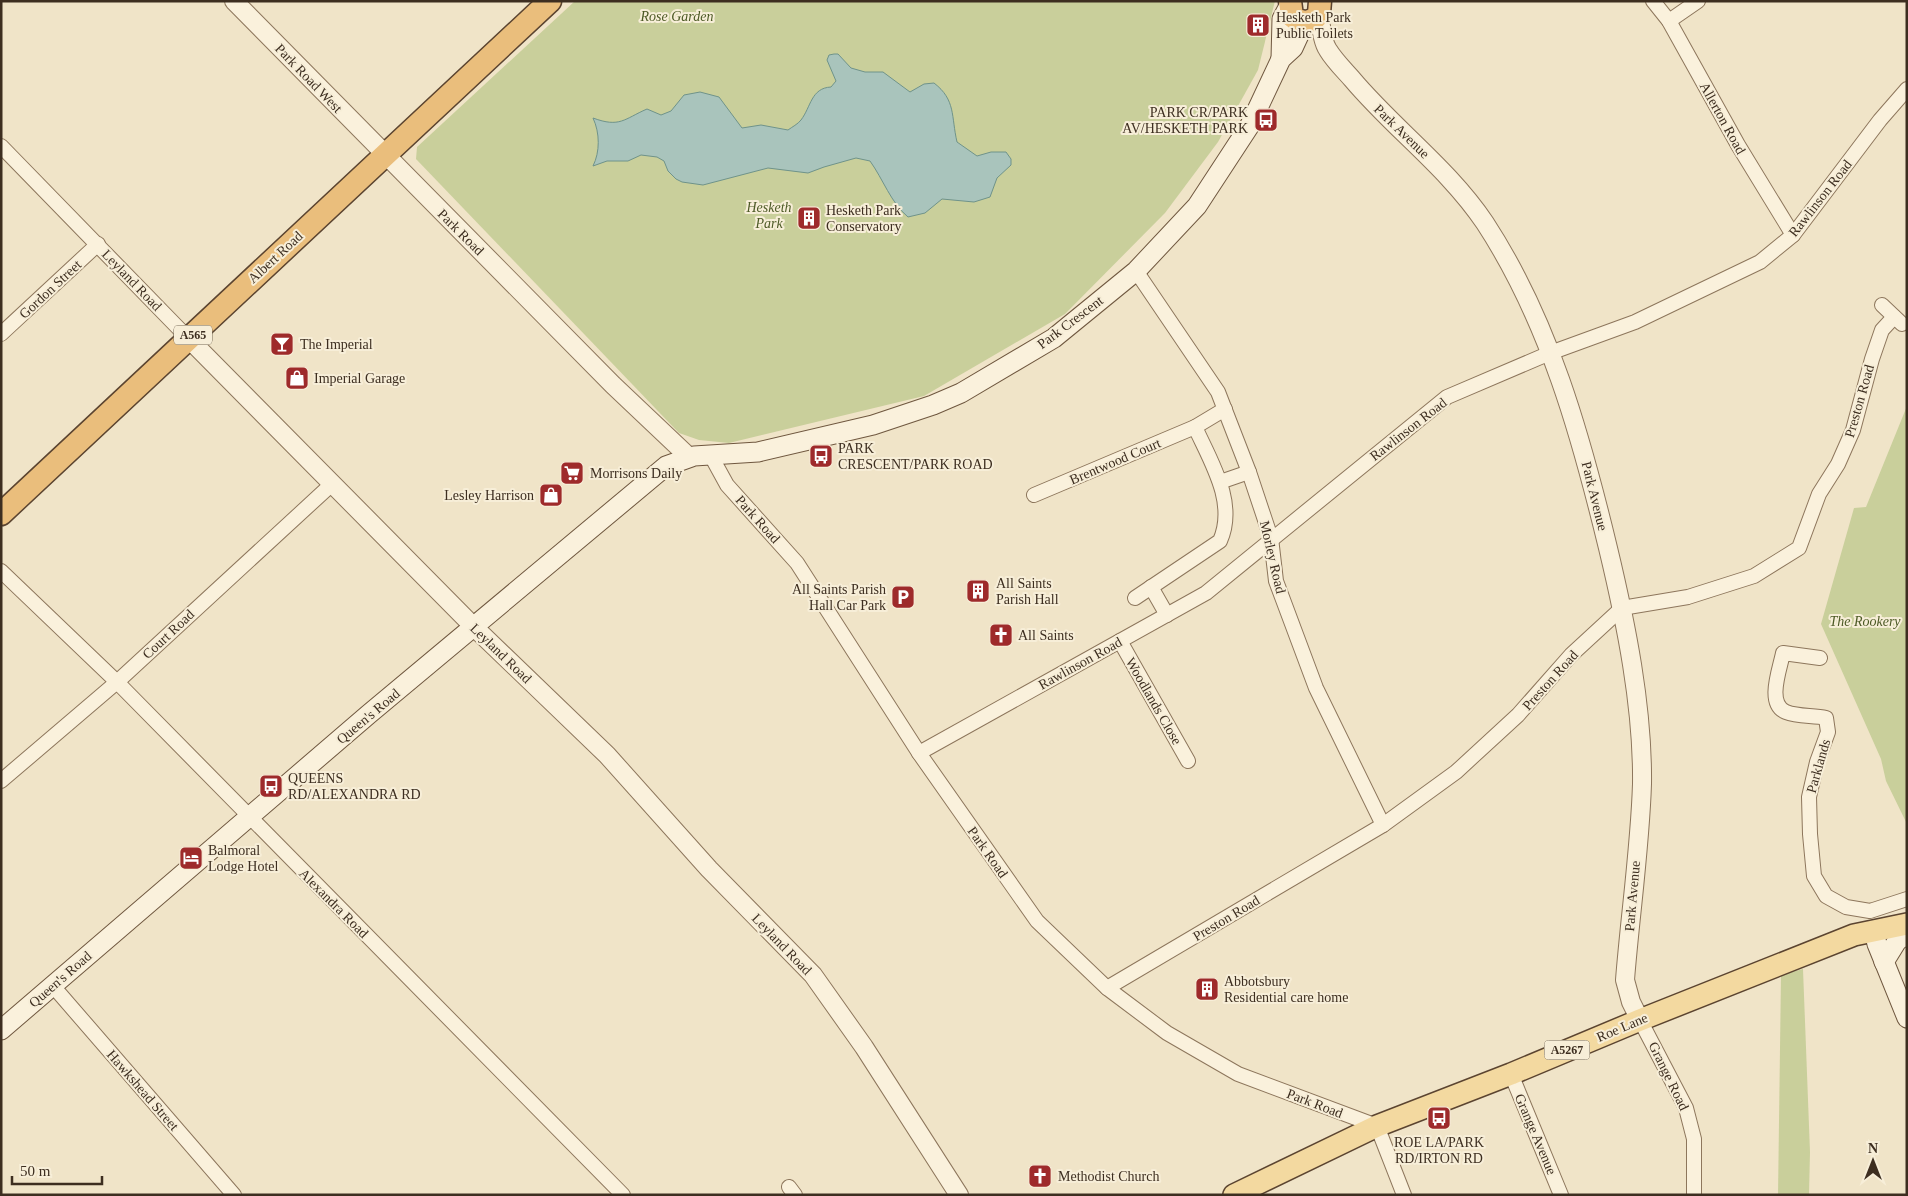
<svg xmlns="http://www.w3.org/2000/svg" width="1908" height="1196" font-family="Georgia,serif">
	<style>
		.green { fill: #c9cf9b }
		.water { fill: #a9c4bc; stroke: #6f938a }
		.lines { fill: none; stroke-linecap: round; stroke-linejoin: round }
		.minor-casing { stroke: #8d765c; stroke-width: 16 }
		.tertiary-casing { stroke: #8d765c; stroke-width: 20 }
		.secondary-casing { stroke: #6f573f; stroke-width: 21 }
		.primary-casing { stroke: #5b4430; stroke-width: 24 }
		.trunk-casing { stroke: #5b4430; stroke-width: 25 }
		.minor { stroke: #faf1dc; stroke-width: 14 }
		.tertiary { stroke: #faf1dc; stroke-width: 18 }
		.secondary { stroke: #faf1dc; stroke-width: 19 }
		.primary { stroke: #f3d9a0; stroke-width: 21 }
		.trunk { stroke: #eabe7c; stroke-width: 22 }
		.labels { text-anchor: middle; stroke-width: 4; stroke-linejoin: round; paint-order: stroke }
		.shield { fill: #f7eed8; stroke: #756857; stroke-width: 1 }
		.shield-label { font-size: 12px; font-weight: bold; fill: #3d2e20 }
		.park-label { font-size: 14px; font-style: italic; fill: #4d5a26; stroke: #f7eed8 }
		.poi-label { font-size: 14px; fill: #3d2e20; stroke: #f7eed8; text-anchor: start }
		.street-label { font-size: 14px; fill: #3d2e20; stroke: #f7eed8 }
	</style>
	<rect width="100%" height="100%" fill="#f0e4c8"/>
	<g class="green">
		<polygon points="575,1 1275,1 1258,70 1218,142 1165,213 1065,314 924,396 729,443 699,440 679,433 416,159 417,147"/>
		<polygon points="1907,406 1907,824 1886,781 1881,759 1821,624 1854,508 1866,507"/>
		<polygon points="1803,969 1810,1152 1809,1195 1778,1195 1781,975"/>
	</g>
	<path class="water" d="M834,54h4l13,14 14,4h18l27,20 14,-8 10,-1c22,17 17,33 23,59l20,14 14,-4h15l5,7v6l-14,13 -7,19 -16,5 -32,-3 -17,14 -17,4c-17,-14 -25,-38 -38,-56l-14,-3 -32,9 -16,6 -40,-5 -65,17 -21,-3 -6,-3 -8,-8 -4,-10 -7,-4 -16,-2 -13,6h-21l-14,5c7,-14 7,-33 0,-48 27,10 31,1 54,-9l14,6 10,-4 13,-16 16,-3 19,5 23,31 19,-3 27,5c4,-3 10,-6 13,-10 10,-13 10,-32 30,-33l5,-6 -9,-21 2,-5z"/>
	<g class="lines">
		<g class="minor-casing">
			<g id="minor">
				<polyline points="1653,1 1669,21 1738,145 1793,235"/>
				<polyline points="1669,21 1698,1"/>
				<polyline points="1,146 189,339"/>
				<polyline points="1136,271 1218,392 1249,472 1271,538 1276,581 1316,688 1383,825"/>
				<polyline points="1882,305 1902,324"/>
				<polyline points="1,334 98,244"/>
				<polyline points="1195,427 1225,409"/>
				<polyline points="710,454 727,485 797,563 919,753 1037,921 1107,988 1167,1033 1238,1074 1377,1126 1404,1195"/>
				<polyline points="1220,482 1249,472"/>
				<path d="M1034,495l161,-68c16,35 42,76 25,114l-85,57"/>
				<polyline points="1,571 117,682 623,1195"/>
				<polyline points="1151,587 1167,615"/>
				<polyline points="1120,641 1188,761"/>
				<path d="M1820,658l-37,-5c-3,16 -17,51 3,59 12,5 28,3 40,6l2,14 -11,30 -8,35 1,37 4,42 12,20 20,11 24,4 37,-12"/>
				<polyline points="919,753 1206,593 1447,397 1550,353 1635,322 1760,262 1793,235 1880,120 1907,89"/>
				<polyline points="1,781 117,682 332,484"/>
				<polyline points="53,986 234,1195"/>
				<polyline points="1107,988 1383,825 1456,772 1518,715 1571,655 1622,608 1688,597 1754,576 1799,548 1819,494 1838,464 1853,430 1872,359 1882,330 1894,317"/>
				<polyline points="1640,1020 1686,1108 1694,1139 1694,1195"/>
				<polyline points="1511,1074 1561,1195"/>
				<polyline points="789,1187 795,1195"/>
			</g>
		</g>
		<g class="tertiary-casing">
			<g id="tertiary">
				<polyline points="234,1 613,385 689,457"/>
				<path d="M1319,14c2,11 3,27 9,36 6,10 16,20 24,29 42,50 96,89 133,144 64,98 96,213 123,325 18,75 35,159 34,236 -2,64 -12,132 -17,196l6,22 9,18"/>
				<polyline points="189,339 474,627 607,755 709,869 813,975 864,1047 959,1195"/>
			</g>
		</g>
		<g class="secondary-casing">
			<g id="secondary">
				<polyline points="1281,59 1282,19 1289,6"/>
				<polyline points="1874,931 1877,944 1907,1018"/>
				<polyline points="1884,962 1897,941 1907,934"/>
				<polyline points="1,1030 369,714 666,466 694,456 758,452 873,425 933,405 961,393 1054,338 1136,271 1197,206 1250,125 1281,59 1293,48 1305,22"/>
			</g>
		</g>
		<g class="primary-casing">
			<polyline id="primary" points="1234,1195 1377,1126 1511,1074 1640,1020 1854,935 1907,924"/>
		</g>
		<g class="trunk-casing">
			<g id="trunk">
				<path d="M1290,1l2,15c9,8 19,8 27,-2l1,-13"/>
				<polyline points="1,514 550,1"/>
			</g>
		</g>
		<use href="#minor" class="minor"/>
		<use href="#tertiary" class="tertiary"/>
		<use href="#secondary" class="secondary"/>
		<use href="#primary" class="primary"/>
		<use href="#trunk" class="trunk"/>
	</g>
	<defs>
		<g id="building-square" transform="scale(1.25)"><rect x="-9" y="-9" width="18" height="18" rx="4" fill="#9e2a2b" stroke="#f7eed8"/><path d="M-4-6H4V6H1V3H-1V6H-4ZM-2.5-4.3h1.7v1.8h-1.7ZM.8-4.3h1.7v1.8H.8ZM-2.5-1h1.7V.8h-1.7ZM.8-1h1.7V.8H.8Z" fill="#fff"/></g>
		<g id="bus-square" transform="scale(1.25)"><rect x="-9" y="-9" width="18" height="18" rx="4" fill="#9e2a2b" stroke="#f7eed8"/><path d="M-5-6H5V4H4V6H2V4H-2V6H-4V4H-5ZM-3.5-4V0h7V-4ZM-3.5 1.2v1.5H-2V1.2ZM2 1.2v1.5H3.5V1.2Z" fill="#fff"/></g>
		<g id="bar-square" transform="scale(1.25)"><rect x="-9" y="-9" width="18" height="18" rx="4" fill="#9e2a2b" stroke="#f7eed8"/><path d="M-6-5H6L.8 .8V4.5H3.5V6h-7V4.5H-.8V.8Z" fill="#fff"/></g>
		<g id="shop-square" transform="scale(1.25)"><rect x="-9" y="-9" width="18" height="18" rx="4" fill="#9e2a2b" stroke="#f7eed8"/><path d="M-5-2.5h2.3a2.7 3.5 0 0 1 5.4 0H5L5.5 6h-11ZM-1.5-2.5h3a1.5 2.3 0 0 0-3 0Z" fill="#fff"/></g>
		<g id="supermarket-square" transform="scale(1.25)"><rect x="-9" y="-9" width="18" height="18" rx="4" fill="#9e2a2b" stroke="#f7eed8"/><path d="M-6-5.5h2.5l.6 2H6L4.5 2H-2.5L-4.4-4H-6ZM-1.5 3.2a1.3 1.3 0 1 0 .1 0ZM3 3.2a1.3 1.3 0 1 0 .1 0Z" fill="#fff"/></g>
		<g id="parking-square" transform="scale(1.25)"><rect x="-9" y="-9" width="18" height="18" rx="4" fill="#9e2a2b" stroke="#f7eed8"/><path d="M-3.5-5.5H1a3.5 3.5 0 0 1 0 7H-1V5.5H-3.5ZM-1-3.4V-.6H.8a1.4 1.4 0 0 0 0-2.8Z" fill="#fff"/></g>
		<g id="church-square" transform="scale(1.25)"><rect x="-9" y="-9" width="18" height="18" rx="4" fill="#9e2a2b" stroke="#f7eed8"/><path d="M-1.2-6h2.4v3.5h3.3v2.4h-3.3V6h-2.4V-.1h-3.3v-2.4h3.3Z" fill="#fff"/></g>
		<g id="hotel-square" transform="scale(1.25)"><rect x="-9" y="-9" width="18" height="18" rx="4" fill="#9e2a2b" stroke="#f7eed8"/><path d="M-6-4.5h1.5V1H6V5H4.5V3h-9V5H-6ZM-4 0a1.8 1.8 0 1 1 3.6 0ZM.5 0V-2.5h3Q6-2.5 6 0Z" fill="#fff"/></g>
	</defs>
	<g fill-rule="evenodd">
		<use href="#building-square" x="1258" y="25"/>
		<use href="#bus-square" x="1266" y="120"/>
		<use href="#building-square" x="809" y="218"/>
		<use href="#bar-square" x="282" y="344"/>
		<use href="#shop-square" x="297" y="378"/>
		<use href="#bus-square" x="821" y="456"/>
		<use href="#supermarket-square" x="572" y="473"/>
		<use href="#shop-square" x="551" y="495"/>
		<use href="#building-square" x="978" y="591"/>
		<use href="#parking-square" x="903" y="597"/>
		<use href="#church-square" x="1001" y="635"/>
		<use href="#bus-square" x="271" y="786"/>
		<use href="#hotel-square" x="191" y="858"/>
		<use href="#building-square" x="1207" y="989"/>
		<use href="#bus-square" x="1439" y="1118"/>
		<use href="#church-square" x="1040" y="1176"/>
	</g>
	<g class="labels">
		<g class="shield">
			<rect x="174" y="325.5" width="38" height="19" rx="4"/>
			<rect x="1544.5" y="1040.5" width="45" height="19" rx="4"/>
		</g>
		<g class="shield-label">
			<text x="193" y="339">A565</text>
			<text x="1567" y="1054">A5267</text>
		</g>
		<g class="park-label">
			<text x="677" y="21">Rose Garden</text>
			<text x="769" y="212">Hesketh<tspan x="769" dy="16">Park</tspan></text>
			<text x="1865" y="626">The Rookery</text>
		</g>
		<g class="poi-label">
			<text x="1276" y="22">Hesketh Park<tspan x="1276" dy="16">Public Toilets</tspan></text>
			<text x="1248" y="117" text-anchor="end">PARK CR/PARK<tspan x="1248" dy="16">AV/HESKETH PARK</tspan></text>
			<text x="826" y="215">Hesketh Park<tspan x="826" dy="16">Conservatory</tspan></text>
			<text x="300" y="349">The Imperial</text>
			<text x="314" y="383">Imperial Garage</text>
			<text x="838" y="453">PARK<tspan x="838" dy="16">CRESCENT/PARK ROAD</tspan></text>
			<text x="590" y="478">Morrisons Daily</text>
			<text x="534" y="500" text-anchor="end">Lesley Harrison</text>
			<text x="996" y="588">All Saints<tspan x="996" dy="16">Parish Hall</tspan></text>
			<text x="886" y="594" text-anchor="end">All Saints Parish<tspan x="886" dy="16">Hall Car Park</tspan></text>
			<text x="1018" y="640">All Saints</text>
			<text x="288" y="783">QUEENS<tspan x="288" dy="16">RD/ALEXANDRA RD</tspan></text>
			<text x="208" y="855">Balmoral<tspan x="208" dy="16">Lodge Hotel</tspan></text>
			<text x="1224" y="986">Abbotsbury<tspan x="1224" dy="16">Residential care home</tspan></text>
			<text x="1439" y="1147" text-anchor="middle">ROE LA/PARK<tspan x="1439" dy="16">RD/IRTON RD</tspan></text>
			<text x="1058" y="1181">Methodist Church</text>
		</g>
		<g class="street-label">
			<text transform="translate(309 78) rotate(46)" y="5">Park Road West</text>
			<text transform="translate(1723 118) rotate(61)" y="5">Allerton Road</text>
			<text transform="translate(1402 131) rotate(44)" y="5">Park Avenue</text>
			<text transform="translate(1820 198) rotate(-52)" y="5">Rawlinson Road</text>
			<text transform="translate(461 232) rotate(45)" y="5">Park Road</text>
			<text transform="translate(275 257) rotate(-43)" y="5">Albert Road</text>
			<text transform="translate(132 280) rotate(46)" y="5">Leyland Road</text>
			<text transform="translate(50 289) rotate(-43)" y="5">Gordon Street</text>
			<text transform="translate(1070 322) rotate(-37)" y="5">Park Crescent</text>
			<text transform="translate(1859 401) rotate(-74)" y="5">Preston Road</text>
			<text transform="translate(1408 429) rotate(-38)" y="5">Rawlinson Road</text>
			<text transform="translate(1115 461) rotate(-23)" y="5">Brentwood Court</text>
			<text transform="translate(1595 496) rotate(76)" y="5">Park Avenue</text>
			<text transform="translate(758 519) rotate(48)" y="5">Park Road</text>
			<text transform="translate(1273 557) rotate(77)" y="5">Morley Road</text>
			<text transform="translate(168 634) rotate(-43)" y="5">Court Road</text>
			<text transform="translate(501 653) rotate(44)" y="5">Leyland Road</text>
			<text transform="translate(1080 663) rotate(-29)" y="5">Rawlinson Road</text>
			<text transform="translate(1550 680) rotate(-48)" y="5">Preston Road</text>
			<text transform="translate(1154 701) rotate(60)" y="5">Woodlands Close</text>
			<text transform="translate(368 716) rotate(-40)" y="5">Queen's Road</text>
			<text transform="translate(1818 766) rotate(-74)" y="5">Parklands</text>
			<text transform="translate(988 852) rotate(55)" y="5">Park Road</text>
			<text transform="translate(1632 896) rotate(-85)" y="5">Park Avenue</text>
			<text transform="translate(334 903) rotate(45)" y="5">Alexandra Road</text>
			<text transform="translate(1226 918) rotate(-31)" y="5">Preston Road</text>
			<text transform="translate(782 944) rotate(46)" y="5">Leyland Road</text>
			<text transform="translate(60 979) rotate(-41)" y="5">Queen's Road</text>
			<text transform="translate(1622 1027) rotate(-23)" y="5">Roe Lane</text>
			<text transform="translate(1669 1076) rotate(64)" y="5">Grange Road</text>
			<text transform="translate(143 1090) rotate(49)" y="5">Hawkshead Street</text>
			<text transform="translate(1315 1103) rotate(21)" y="5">Park Road</text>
			<text transform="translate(1536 1134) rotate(67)" y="5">Grange Avenue</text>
		</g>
	</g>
	<rect width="1908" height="1196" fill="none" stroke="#3d2e20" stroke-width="5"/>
	<g transform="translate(1873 1161)" stroke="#f7eed8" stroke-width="4" paint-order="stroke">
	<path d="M0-4L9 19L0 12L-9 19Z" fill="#3d2e20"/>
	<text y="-8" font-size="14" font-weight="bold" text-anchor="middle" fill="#3d2e20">N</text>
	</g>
	<path d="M12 1176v8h90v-8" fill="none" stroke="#3d2e20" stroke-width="2.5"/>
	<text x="20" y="1176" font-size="15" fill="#3d2e20" stroke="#f7eed8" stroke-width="4" paint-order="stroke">50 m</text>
</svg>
